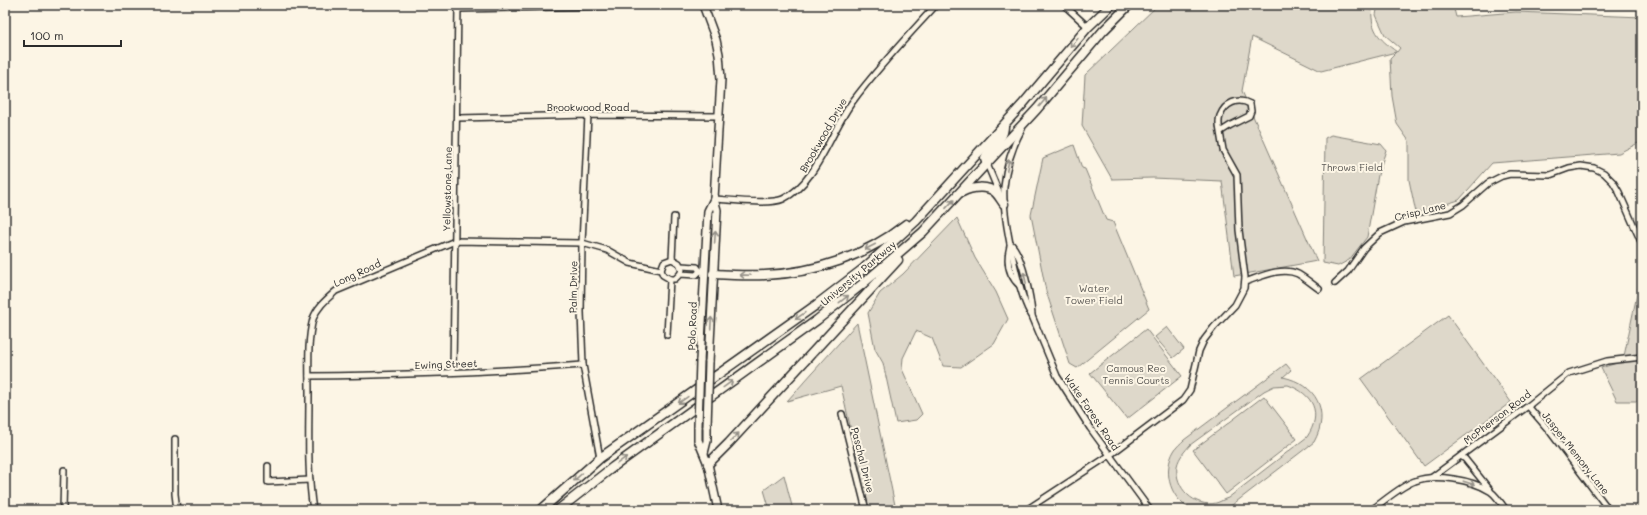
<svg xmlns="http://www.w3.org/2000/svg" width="1647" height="515" font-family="Mali,sans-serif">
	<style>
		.green { fill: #ded8ca; stroke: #84827a; fill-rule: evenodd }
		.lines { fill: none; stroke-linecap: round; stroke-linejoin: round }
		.street-casing { stroke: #2b2b2b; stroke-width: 8 }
		.secondary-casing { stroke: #2b2b2b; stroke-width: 10 }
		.primary-casing { stroke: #2b2b2b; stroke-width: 11 }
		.street { stroke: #fcf5e5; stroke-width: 5 }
		.secondary { stroke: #fcf5e5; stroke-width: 7 }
		.primary { stroke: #fcf5e5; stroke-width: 8 }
		.secondary-bridge-casing { stroke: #2b2b2b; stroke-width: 10; stroke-linecap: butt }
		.secondary-bridge { stroke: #fcf5e5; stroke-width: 7 }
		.oneway { stroke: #949088 }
		.labels { text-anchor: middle; stroke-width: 4; stroke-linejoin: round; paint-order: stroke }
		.street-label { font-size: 10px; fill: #2b2b2b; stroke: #fcf5e5 }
		.park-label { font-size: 10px; fill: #585653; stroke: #fcf5e5 }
	</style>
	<rect width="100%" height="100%" fill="#fcf5e5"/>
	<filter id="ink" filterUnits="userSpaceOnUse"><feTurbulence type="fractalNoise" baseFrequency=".025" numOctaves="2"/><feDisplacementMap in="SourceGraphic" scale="8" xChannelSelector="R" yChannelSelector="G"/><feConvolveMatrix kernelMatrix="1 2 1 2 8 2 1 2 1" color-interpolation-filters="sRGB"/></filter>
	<g filter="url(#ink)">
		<g class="green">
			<path d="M1158,5h214c-2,25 6,33 25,47l3,-4 -15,-13 -9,-20 2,-10h75l3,12 60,-5 126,5v124l-23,12 -127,10 -33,37 -43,13 -7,-33v-39l-12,-17 -5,-28 -2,-38 6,-6 -75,19 -69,-34 -10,54 75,170 -83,15 -12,-95 -69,-3 -41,1 -30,-53 3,-51z"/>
			<polygon points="1331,135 1381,144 1386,150 1378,175 1367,237 1349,260 1338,266 1323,263 1325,138"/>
			<polygon points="1074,145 1082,168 1085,169 1106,220 1113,222 1149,309 1077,368 1070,364 1046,291 1031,215 1043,158"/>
			<polygon points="957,218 975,258 996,292 1008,319 994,344 961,367 943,366 932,338 916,331 903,358 902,369 922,414 916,420 896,423 883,363 875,349 868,313 880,293 903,274"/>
			<polygon points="1640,280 1642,281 1642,401 1617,401 1601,368 1623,361"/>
			<polygon points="1448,315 1511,402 1424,466 1361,379"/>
			<polygon points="857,323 896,510 869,510 841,386 787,401"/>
			<polygon points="1167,327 1184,349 1173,358 1155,337"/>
			<polygon points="1146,329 1182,376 1127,419 1090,373"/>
			<path d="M1286,364l5,6 -8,7c33,7 48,34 31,65l-82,63c-11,5 -34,9 -45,2 -18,-12 -24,-37 -13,-56 2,-4 7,-8 10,-11zM1288,385c25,9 35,28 19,52l-79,61c-4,1 -8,4 -12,5 -21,5 -42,-15 -39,-37 2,-9 8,-15 13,-21l74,-54 10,-5z"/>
			<polygon points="1264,396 1297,439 1226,494 1193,450"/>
			<polygon points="784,475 793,510 770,510 764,490"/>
		</g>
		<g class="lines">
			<g class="street-casing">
				<g id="street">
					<polyline points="1064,5 1088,27"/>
					<polyline points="458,9 662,5"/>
					<polyline points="588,115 582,243 581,312 583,365 600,458"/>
					<polyline points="457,118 588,115 720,116"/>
					<path d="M1022,129c-10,18 -16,38 -18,58 -2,26 14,109 28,129l25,60 33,52 60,82"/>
					<polyline points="987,164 1000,195"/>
					<path d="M714,199c16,1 56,6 69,0 34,-16 48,-69 70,-98 25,-34 55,-65 83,-96"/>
					<path d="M1012,245c11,13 19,53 20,70"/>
					<path d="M1010,246c-4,15 -2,29 10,40"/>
					<polyline points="672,259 674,217"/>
					<polyline points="681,266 697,267 700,271"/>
					<polyline points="680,274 682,270 679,263 672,259 664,262 661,270 663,275 670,279 675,279 680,274 696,275 700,271 704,271"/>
					<path d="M1245,282c15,-5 37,-16 53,-8 7,4 14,10 21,15"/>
					<polyline points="1335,283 1348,271 1364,248 1380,233 1404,222 1450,213 1463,205 1488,183 1502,176 1510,174 1550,175 1569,168 1581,166 1594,168 1604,173 1613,182 1619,192 1642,244"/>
					<polyline points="667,335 670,279"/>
					<polyline points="453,372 458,5"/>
					<path d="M309,376c91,-1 183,-4 274,-11"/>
					<polyline points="1528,406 1551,433 1609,510"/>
					<polyline points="842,414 866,510"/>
					<polyline points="175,439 175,494 177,510"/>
					<polyline points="1461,456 1465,459 1490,490"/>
					<polyline points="268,466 268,482 310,480"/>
					<polyline points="1431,478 1528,406 1569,373 1607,361 1642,357"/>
					<polyline points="63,510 64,470"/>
					<path d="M313,510c-6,-39 -4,-79 -4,-118 0,-24 -2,-50 4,-73 4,-12 14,-20 23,-28l119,-50 127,2 25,7 23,13 31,7"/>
					<path d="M1026,510l84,-55 73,-55 7,-10 9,-39 5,-11 10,-13 21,-22 9,-17 1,-11 -6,-47 -2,-55 -14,-25 -3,-18 11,-7 18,-9 2,-5 -1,-7c-12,-7 -25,-1 -30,12 -2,5 -1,11 0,16"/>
					<path d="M1371,510c12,-8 31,-25 44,-29 20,-8 57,-1 75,10 6,4 12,13 16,19"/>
				</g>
			</g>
			<g class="secondary-casing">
				<g id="secondary">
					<polyline points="703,5 716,40 719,54 721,79 714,199 717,210 709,362"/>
					<polyline points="700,361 708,211 714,199"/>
					<polyline points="698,426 698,440 708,464 718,510"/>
					<polyline points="704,453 707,441 707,426"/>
				</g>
			</g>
			<g class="primary-casing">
				<g id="primary">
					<path d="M987,164l-2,-6c5,-13 19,-17 19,-32"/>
					<path d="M962,192c10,-5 26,-7 34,1 3,3 5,7 8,11"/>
					<path d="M713,274c17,1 35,2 52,1 50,-2 101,-19 141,-51"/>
					<polyline points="708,464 729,443 898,260"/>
					<polyline points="541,510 600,458 816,305 863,269 916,221 1022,105 1088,27 1111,5"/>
					<polyline points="558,510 613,467 817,320 865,282 923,232 1037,109 1103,31 1129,5"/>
				</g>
			</g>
			<use href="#street" class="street"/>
			<use href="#secondary" class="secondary"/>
			<use href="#primary" class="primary"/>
			<g class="secondary-bridge-casing">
				<g id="secondary-bridge">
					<polyline points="698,426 700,361"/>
					<polyline points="707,426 709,362"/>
				</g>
			</g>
			<use href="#secondary-bridge" class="secondary-bridge"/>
		</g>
		<defs><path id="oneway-shaft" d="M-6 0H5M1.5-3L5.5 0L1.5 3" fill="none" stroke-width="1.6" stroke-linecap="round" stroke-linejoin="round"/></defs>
		<g class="oneway">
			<use href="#oneway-shaft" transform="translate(1074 43) rotate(130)"/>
			<use href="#oneway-shaft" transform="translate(1043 102) rotate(-50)"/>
			<use href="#oneway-shaft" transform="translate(1008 165) rotate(-78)"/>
			<use href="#oneway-shaft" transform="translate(950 204) rotate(-47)"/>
			<use href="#oneway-shaft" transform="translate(715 237) rotate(-86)"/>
			<use href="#oneway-shaft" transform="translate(870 247) rotate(153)"/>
			<use href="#oneway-shaft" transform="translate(745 275) rotate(-178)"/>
			<use href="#oneway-shaft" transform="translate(1025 278) rotate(-103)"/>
			<use href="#oneway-shaft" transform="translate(844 299) rotate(-38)"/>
			<use href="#oneway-shaft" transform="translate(800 316) rotate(145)"/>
			<use href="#oneway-shaft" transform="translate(711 323) rotate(-87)"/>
			<use href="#oneway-shaft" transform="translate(728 384) rotate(-36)"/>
			<use href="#oneway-shaft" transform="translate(683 400) rotate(145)"/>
			<use href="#oneway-shaft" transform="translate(735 437) rotate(-47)"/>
			<use href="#oneway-shaft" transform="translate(622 460) rotate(-36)"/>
			<use href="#oneway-shaft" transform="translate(578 477) rotate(138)"/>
			<use href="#oneway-shaft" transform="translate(1469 483) rotate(18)"/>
		</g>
	</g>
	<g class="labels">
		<g class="street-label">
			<text x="588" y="111">Brookwood Road</text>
			<text transform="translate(823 135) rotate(-60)" y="4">Brookwood Drive</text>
			<text transform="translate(447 189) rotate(-89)" y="4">Yellowstone Lane</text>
			<text transform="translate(1420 211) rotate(-14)" y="4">Crisp Lane</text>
			<text transform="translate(357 273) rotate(-25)" y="4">Long Road</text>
			<text transform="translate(858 273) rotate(-40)" y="4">University Parkway</text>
			<text transform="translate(573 287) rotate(-89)" y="4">Palm Drive</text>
			<text transform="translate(692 326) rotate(-88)" y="4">Polo Road</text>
			<text transform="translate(446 364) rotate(-2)" y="4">Ewing Street</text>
			<text transform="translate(1092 412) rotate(56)" y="4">Wake Forest Road</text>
			<text transform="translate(1497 417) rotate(-37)" y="4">McPherson Road</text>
			<text transform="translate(1576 453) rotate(52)" y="4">Jasper Memory Lane</text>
			<text transform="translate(863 460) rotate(76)" y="4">Paschal Drive</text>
		</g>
		<g class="park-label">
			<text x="1352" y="171">Throws Field</text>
			<text x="1094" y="292">Water<tspan x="1094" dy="12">Tower Field</tspan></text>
			<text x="1136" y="372">Camous Rec<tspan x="1136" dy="12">Tennis Courts</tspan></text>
		</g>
	</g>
	<rect width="1647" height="515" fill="none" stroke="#fcf5e5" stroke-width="20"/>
	<rect x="10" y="10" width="1627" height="495" fill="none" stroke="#2b2b2b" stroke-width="1.5" filter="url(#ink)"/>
	<path d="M24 40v6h97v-6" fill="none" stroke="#2b2b2b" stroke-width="2"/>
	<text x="30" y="40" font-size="12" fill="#2b2b2b" stroke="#fcf5e5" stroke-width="3" paint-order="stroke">100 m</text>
</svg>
